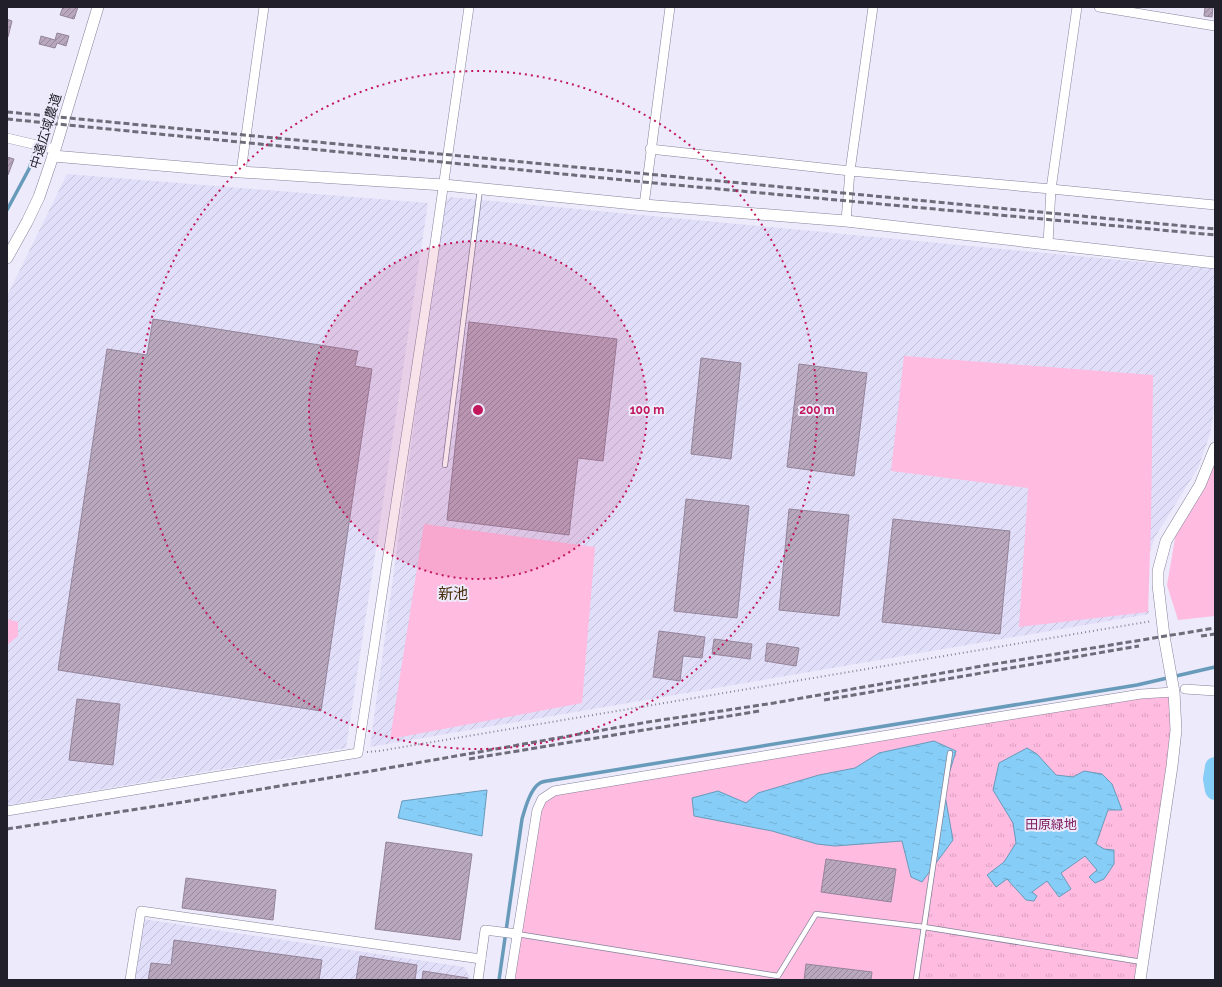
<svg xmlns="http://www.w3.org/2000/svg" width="1222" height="987" font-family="Raleway,'Noto Sans JP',sans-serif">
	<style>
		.industrial { fill: url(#industrial-furrows) }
		.green { fill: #ffbbe0 }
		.park { fill: url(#park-tufts) }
		.water { fill: url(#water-ripples); stroke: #689aba }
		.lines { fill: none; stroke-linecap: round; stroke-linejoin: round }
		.stream { stroke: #689aba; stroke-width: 3.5 }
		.river { stroke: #86cef8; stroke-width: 20 }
		.building { fill: url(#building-hatch); stroke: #94849a }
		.service-casing { stroke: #85839b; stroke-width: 6 }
		.minor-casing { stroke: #85839b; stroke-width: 10 }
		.tertiary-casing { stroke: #85839b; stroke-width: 12 }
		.path { stroke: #888694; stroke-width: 2; stroke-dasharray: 1 3; stroke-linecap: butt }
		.service { stroke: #fff; stroke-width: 4.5 }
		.minor { stroke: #fff; stroke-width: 9 }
		.tertiary { stroke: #fff; stroke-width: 11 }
		.rail { stroke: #6d6c78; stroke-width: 3; stroke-dasharray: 6 3; stroke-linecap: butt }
		.ring { fill: none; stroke: #c2185b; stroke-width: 2; stroke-dasharray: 2 4 }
		.labels { text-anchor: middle; stroke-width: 4; stroke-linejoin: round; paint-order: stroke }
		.street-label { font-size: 13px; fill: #21202a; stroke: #eceafb }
		.park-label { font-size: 13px; fill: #81205f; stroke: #eceafb }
		.quarter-label { font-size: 15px; fill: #492f0e; stroke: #eceafb }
		.centre { fill: #c2185b; stroke: #eceafb; stroke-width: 2 }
		.ring-label { font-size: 12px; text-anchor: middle; font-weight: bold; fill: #c2185b; stroke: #eceafb; stroke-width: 4; stroke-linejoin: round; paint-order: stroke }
	</style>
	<defs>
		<pattern id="industrial-furrows" width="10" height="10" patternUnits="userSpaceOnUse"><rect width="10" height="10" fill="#e1def9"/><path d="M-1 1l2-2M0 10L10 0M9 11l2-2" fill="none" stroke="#c1bed6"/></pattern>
		<pattern id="park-tufts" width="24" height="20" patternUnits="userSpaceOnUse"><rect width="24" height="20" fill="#ffbbe0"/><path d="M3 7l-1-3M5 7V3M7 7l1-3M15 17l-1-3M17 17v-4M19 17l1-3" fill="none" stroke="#daa0c0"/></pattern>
		<pattern id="water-ripples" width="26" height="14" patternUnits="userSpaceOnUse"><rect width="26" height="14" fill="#86cef8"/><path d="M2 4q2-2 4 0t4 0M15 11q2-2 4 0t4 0" fill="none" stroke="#73b1d5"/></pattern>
		<pattern id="building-hatch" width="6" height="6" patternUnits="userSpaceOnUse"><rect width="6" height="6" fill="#b8a7bd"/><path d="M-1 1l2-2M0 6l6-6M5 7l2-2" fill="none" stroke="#95889a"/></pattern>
	</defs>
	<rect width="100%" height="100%" fill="#eceafb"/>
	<g class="industrial">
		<polygon points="67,174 428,203 346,748 7,805 7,296"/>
		<polygon points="450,197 1215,269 1215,404 1210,434 1198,468 1155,537 1146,563 1146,585 1149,614 370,747 444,203"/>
		<polygon points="143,919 464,967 472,980 134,980"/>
	</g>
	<g class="green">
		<polygon points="904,356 1153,375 1151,525 1148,612 1019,627 1028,488 891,471"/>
		<polygon points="1215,446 1215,616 1178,620 1167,585 1178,521"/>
		<polygon points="424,524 595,547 582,703 390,739"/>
		<polygon points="7,619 18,622 18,636 7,645"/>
		<polygon points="1174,692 1136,980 515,980 537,810 547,796"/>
	</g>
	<polygon class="park" points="1174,692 1176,730 1140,980 917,980 950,753 954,729 972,721"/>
	<g class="water">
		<polygon points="934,741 956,751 944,790 953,840 922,882 911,877 902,841 835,846 817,844 772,831 694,816 692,798 718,791 746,803 758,793 819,775 855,768 879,753"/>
		<polygon points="1027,748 1037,754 1056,775 1073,777 1084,771 1102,774 1112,784 1122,810 1108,810 1096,844 1104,849 1114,850 1114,864 1104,879 1095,883 1089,877 1097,870 1085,856 1061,873 1071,889 1059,897 1047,881 1032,892 1037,896 1034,901 1026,900 1007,879 996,887 987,875 1004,862 1016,843 1013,823 993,790 999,763"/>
		<polygon points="487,790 482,836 398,818 402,801"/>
	</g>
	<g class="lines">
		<g class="stream">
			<polyline points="7,210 29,169 34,154"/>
			<path d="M499,980l23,-161c3,-10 8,-30 18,-36 3,-2 9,-2 13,-3l584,-95 78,-18"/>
		</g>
		<polyline class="river" points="1215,767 1213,779 1215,790"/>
	</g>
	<g class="building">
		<polygon points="63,7 78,7 74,19 60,15"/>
		<polygon points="1205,7 1213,7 1212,17 1204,16"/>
		<polygon points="7,19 12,21 8,37 7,37"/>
		<polygon points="57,33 69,36 66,46 57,43 55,48 39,44 41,36 55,40"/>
		<polygon points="7,157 14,159 8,175 7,174"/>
		<polygon points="153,319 358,351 355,366 372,369 321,711 58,670 107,349 147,355"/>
		<polygon points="469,322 617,339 603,461 578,458 569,535 447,520"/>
		<polygon points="701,358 741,363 731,459 691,454"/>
		<polygon points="799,364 867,373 854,476 787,467"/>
		<polygon points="686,499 749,506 737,618 674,611"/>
		<polygon points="789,509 849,515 839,616 779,610"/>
		<polygon points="893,519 1010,531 1000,634 882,622"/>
		<polygon points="659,631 705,637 702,658 683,656 680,681 653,677"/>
		<polygon points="714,639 752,644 750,659 712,654"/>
		<polygon points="767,643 799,648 796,666 765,661"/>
		<polygon points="77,699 120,704 113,765 69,760"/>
		<polygon points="386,842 472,854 460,940 375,929"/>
		<polygon points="826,859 896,869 891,902 821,892"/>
		<polygon points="186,878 276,890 273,920 182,908"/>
		<polygon points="174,940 322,960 319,980 148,980 151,963 171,965"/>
		<polygon points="360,956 417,965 415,980 356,980"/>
		<polygon points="806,964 872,972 871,980 804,980"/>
		<polygon points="423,971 468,978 467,980 422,980"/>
	</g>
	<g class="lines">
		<g class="service-casing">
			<g id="service">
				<polyline points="445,465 480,189"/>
				<polyline points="517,934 778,976 816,914 924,927 1142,962"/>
				<polyline points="916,980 950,753"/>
			</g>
		</g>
		<g class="minor-casing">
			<g id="minor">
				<polyline points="1099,7 1215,26"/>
				<polyline points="7,138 54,149"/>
				<polyline points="650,149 850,171 1051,189 1215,205"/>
				<polyline points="241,172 264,7"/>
				<polyline points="644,205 670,7"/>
				<polyline points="846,221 850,171 873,7"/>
				<polyline points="1048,244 1051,189 1077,7"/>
				<polyline points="1185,689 1215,691"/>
				<path d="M7,811l351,-58c39,-249 76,-497 111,-746"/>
				<polyline points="130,980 141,911 481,959"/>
				<polyline points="478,980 485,930 517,934"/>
				<polyline points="510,980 537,810 542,799 554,791 972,721 1141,694 1174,692"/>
			</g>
		</g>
		<g class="tertiary-casing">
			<g id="tertiary">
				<polyline points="53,156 241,172 444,185 644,205 846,221 1215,263"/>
				<polyline points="7,258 27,222 39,197 53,156 98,7"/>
				<polyline points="1140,980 1172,766 1176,730 1174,692 1164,636 1158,585 1158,571 1166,541 1200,485 1215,448"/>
			</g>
		</g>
		<polyline class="path" points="367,752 379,751 1152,621"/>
		<use href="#service" class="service"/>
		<use href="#minor" class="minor"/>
		<use href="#tertiary" class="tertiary"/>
		<g class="rail">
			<polyline points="7,112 1215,229"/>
			<polyline points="7,119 654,183 1215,235"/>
			<polyline points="1201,636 1215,634"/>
			<polyline points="824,700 1139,646"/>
			<polyline points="469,759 759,711"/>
			<polyline points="7,829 177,803 377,770 648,722 774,703 982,666 1215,628"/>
		</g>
	</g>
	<circle cx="478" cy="410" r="169" fill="#c2185b" fill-opacity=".12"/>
	<g class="ring">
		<circle cx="478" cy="410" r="169"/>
		<circle cx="478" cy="410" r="339"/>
	</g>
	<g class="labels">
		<g class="street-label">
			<text transform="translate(45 131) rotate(-73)" y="5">中遠広域農道</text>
		</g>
		<g class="park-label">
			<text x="1051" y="829">田原緑地</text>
		</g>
		<g class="quarter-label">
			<text x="453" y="599">新池</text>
		</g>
	</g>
	<circle cx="478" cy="410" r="6" class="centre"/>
	<g class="ring-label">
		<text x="647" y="414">100 m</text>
		<text x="817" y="414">200 m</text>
	</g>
	<rect width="1222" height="987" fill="none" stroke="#21202a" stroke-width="16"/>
</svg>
